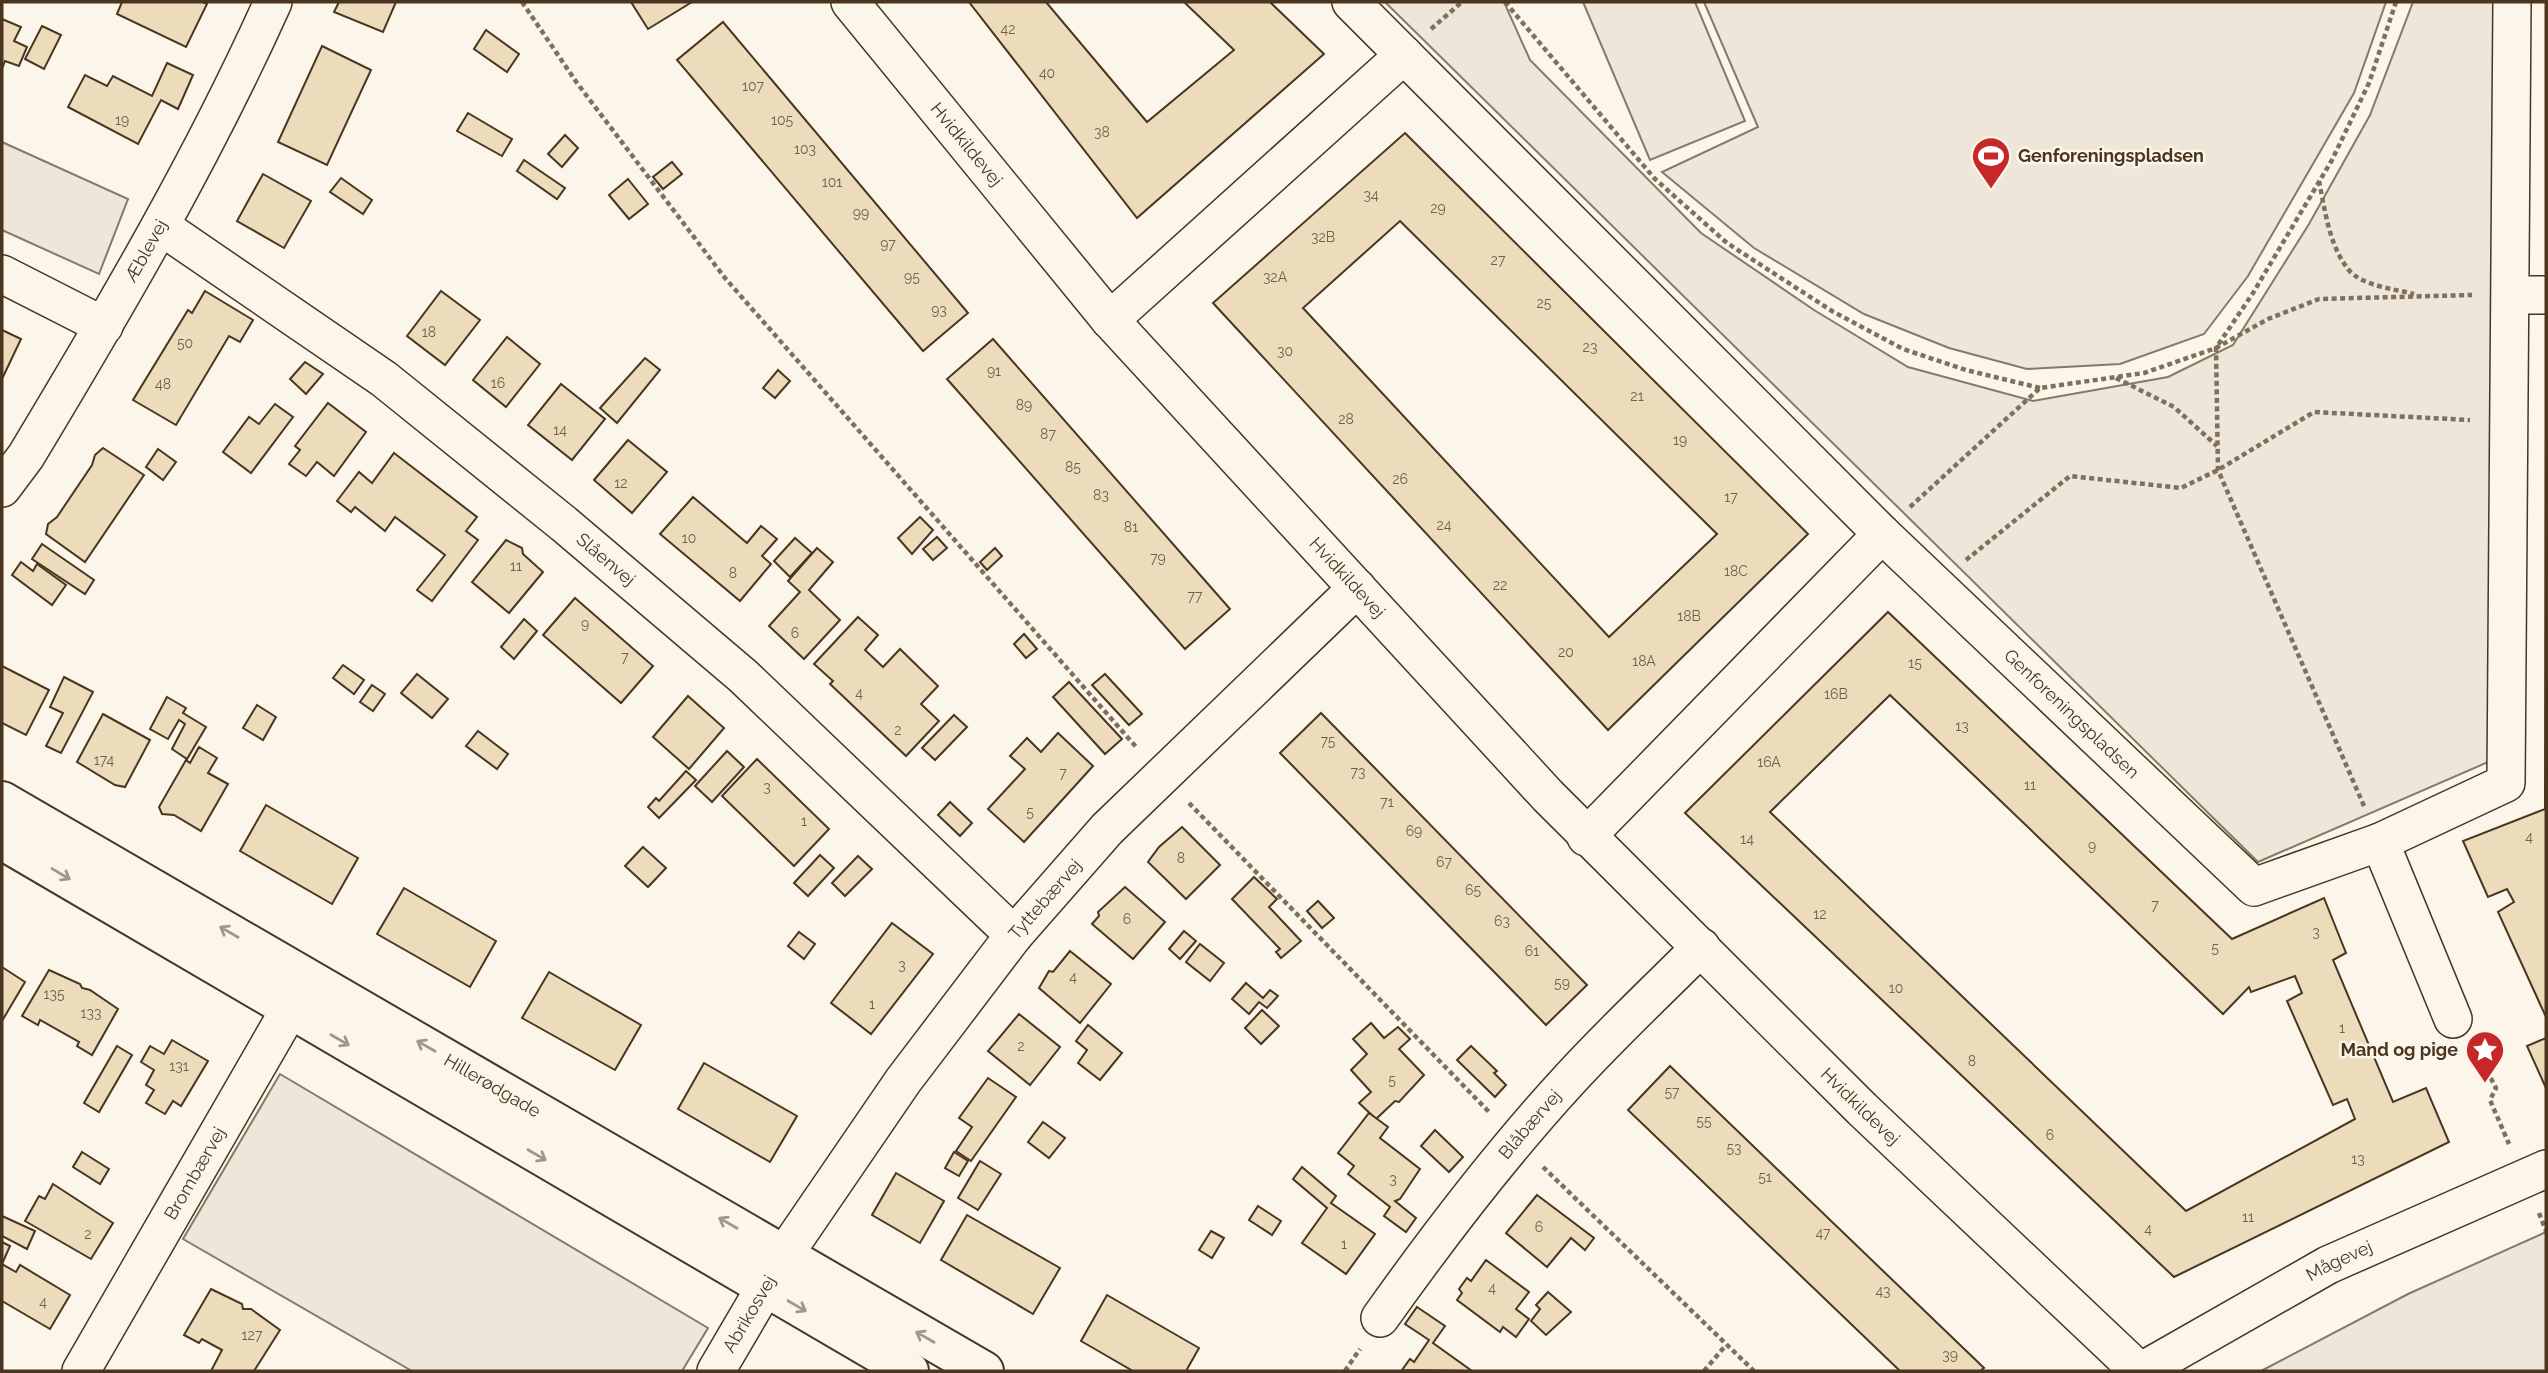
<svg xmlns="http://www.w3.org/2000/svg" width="2548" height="1373" font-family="Raleway,sans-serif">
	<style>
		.green { fill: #ede6d9; stroke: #887966; stroke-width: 2 }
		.building { fill: #ecdcbc; stroke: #4a3520; stroke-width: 2; fill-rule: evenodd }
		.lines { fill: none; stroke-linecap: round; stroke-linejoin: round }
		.minor-casing { stroke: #4a3520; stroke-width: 40 }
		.tertiary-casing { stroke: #4a3520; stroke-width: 42 }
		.path { stroke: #7f6f5c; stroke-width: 4.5; stroke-dasharray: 5 3.5; stroke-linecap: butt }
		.minor { stroke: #fbf6e9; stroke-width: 37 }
		.tertiary { stroke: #fbf6e9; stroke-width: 38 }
		.oneway { stroke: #a29684 }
		.labels { text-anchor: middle; stroke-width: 5; stroke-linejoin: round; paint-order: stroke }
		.number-label { font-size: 14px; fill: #725f47 }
		.street-label { font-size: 18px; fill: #4a3520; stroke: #fbf6e9 }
		.poi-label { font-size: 18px; font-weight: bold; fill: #4a3520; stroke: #fbf6e9; text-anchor: start }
	</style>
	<rect width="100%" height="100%" fill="#fbf6e9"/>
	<g class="green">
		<polygon points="1385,2 1504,2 1530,60 1701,233 1814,310 1908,367 2033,401 2168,377 2233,345 2309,224 2370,115 2413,2 2495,2 2495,759 2258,862"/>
		<polygon points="1583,2 1695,2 1745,121 1650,160"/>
		<polygon points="1704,2 2386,2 2354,93 2248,276 2204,334 2120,364 2027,369 1949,348 1864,314 1754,248 1662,172 1758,127"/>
		<polygon points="2,142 128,199 99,274 2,230"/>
		<polygon points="280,1074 708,1328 682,1371 412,1371 183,1239"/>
		<polygon points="2546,1232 2546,1371 2261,1371 2408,1294"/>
	</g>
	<g class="building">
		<polygon points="122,2 203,2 207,4 186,47 117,14"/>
		<polygon points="339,2 396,2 383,32 334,12"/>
		<polygon points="631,2 692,2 648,29"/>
		<polygon points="969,2 1046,2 1147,122 1234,50 1184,2 1270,2 1324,54 1137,218"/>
		<polygon points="2,19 21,27 14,41 27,47 19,66 5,61 2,69"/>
		<polygon points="723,22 968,313 923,351 677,60"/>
		<polygon points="42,26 61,35 44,69 25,59"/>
		<polygon points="486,30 519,54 507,72 474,49"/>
		<polygon points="322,46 371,70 327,165 278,142"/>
		<polygon points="167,63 193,75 178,109 161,100 138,144 68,107 85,75 107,86 113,76 152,96"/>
		<polygon points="468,113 512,139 502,156 457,131"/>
		<path d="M1405,133l403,401 -200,196 -395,-427zM1400,221l317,313 -108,103 -306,-329z"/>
		<polygon points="565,135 578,148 562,167 548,154"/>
		<polygon points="524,160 565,188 557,199 517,171"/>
		<polygon points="672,162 682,174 663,189 653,177"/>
		<polygon points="263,174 311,201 284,248 237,221"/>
		<polygon points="341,178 372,200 363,214 330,192"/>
		<polygon points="628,179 648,204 629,219 609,195"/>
		<polygon points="205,291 253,320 240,342 229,336 176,425 133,400 188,310 192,313"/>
		<polygon points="441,291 480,320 445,365 407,336"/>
		<polygon points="2,330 21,339 2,379"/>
		<polygon points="507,337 540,364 506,407 473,380"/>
		<polygon points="993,339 1230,609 1185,649 947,379"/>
		<polygon points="645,358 660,370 617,423 600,408"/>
		<polygon points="305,362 323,374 306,394 290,379"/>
		<polygon points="778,370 790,381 775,398 763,388"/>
		<polygon points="561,384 605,419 572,460 528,425"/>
		<polygon points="328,403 366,432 334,476 317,462 306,476 289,464 300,450 295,446"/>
		<polygon points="275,404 293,417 251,473 223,452 249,417 259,424"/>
		<polygon points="2546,417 2546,1017 2498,912 2514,902 2507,889 2488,897 2463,841 2545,809"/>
		<polygon points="628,440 667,472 632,513 594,480"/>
		<polygon points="103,448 144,475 85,562 46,534 48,524 57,517 92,465 95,455"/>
		<polygon points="158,449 176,462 163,480 146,467"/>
		<polygon points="394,453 477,517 466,531 478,540 432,601 417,590 445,555 395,517 385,531 355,507 351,512 337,501 359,472 372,483"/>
		<polygon points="693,497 747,543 761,526 777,539 762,556 771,564 740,601 660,534"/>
		<polygon points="920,517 933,530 912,554 898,538"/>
		<polygon points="937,537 947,548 933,560 923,549"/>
		<polygon points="795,538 812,553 790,577 774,561"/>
		<polygon points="506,540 522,548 523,554 543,572 509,613 472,582"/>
		<polygon points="42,544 94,580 85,594 32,559"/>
		<polygon points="817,548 833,562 809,590 840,620 804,659 769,626 800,592 788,581"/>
		<polygon points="995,548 1002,556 987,570 980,562"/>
		<polygon points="21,562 33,571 37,564 66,585 52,605 12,575"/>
		<polygon points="575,598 653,666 621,703 543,635"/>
		<path d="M1888,612l344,327 92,-41 22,55 -13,7 60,142 33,-14 23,54 -275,135 -489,-464zM1890,695l333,319 26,-27 2,5 44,-16 7,17 -15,8 46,104 14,-6 8,20 -169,92 -416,-399z"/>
		<polygon points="858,617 878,635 865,650 883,667 900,649 938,686 921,704 939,721 906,756 830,684 833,681 814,664"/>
		<polygon points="524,619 537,631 514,659 501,647"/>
		<polygon points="1024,634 1037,649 1026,658 1014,644"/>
		<polygon points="343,665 364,680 354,694 333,678"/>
		<polygon points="2,666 49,690 26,735 2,723"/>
		<polygon points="417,674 448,699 432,718 401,693"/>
		<polygon points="1105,674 1142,714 1129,725 1092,685"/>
		<polygon points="64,677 93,692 61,753 46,746 63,713 50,707"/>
		<polygon points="1069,682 1122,739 1105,754 1053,697"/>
		<polygon points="372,685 385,694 373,711 360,702"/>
		<polygon points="688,696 724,728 689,769 653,737"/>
		<polygon points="167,697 186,708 183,713 206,727 187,759 172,749 185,724 179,720 168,739 150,729"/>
		<polygon points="257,705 276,717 263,740 243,728"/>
		<polygon points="1321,713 1587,985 1546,1025 1280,753"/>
		<polygon points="103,714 150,740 125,787 115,785 77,762"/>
		<polygon points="954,715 967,727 935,760 922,748"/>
		<polygon points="478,731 508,754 497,769 466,746"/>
		<polygon points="1058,733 1093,766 1024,842 988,809 1025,769 1010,756 1027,738 1041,752"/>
		<polygon points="199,747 217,758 208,773 228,784 201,831 174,815 162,814 159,807 186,760 190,763"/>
		<polygon points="727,751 744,767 712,802 695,786"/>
		<polygon points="757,759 829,829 794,866 722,796"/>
		<polygon points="686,771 696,780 659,818 648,807 656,798 659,801"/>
		<polygon points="950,802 972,823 960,836 938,815"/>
		<polygon points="266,805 358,858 332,904 240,851"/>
		<polygon points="1182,827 1220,865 1186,899 1148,862 1159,847"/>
		<polygon points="643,847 666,868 648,887 625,866"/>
		<polygon points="820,855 834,868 808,896 794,883"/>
		<polygon points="858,856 872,869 845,896 832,883"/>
		<polygon points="1254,877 1277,899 1269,907 1301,941 1281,958 1276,952 1280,949 1232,899"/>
		<polygon points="1125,887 1165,922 1133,959 1092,924 1099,916 1098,912"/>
		<polygon points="404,888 496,941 470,987 377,934"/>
		<polygon points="1318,901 1334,918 1322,928 1307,911"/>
		<polygon points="892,923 933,954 871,1034 831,1003"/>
		<polygon points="1184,931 1196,941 1180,959 1169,949"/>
		<polygon points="799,932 815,944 804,959 788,946"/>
		<polygon points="1200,944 1224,963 1210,981 1186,962"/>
		<polygon points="1070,951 1111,984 1080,1023 1039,988 1049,971 1053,972"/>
		<polygon points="2,967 25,982 2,1021"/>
		<polygon points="49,970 80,984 82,988 90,990 118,1009 92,1055 77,1046 79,1042 40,1020 38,1025 22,1016"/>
		<polygon points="549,972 641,1025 615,1070 522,1018"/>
		<polygon points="1246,983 1263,998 1270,990 1278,996 1267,1008 1259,1002 1249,1014 1232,999"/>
		<polygon points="1262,1010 1279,1026 1261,1044 1245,1028"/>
		<polygon points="1019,1014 1060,1047 1030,1085 988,1051"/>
		<polygon points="1371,1023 1384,1038 1398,1027 1410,1039 1399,1049 1424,1075 1399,1102 1395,1101 1376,1119 1359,1103 1371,1092 1351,1070 1367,1054 1353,1039"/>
		<polygon points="1088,1025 1122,1053 1100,1080 1078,1063 1087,1050 1076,1041"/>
		<polygon points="2546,1038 2546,1088 2527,1046"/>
		<polygon points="172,1040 208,1061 181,1106 173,1101 165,1114 146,1103 154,1090 146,1085 154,1070 141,1062 150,1046 164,1054"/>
		<polygon points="117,1046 132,1055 99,1112 84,1103"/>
		<polygon points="1471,1046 1497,1071 1494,1073 1506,1085 1495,1097 1457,1060"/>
		<polygon points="704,1063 797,1116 770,1162 678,1109"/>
		<polygon points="1670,1066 1984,1368 1980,1371 1900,1371 1628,1110"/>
		<polygon points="988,1078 1016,1097 971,1161 956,1151 972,1127 959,1118"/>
		<polygon points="1369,1113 1388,1127 1380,1138 1420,1169 1400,1199 1395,1201 1416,1218 1406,1232 1384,1216 1390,1207 1348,1174 1354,1166 1338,1153"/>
		<polygon points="1043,1122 1065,1138 1049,1158 1028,1142"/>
		<polygon points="1435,1130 1463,1157 1449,1172 1421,1146"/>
		<polygon points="82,1152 109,1169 100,1184 73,1167"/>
		<polygon points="954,1152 968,1161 959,1176 945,1168"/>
		<polygon points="980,1161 1001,1174 978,1210 958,1198"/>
		<polygon points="1302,1167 1336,1196 1331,1203 1375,1234 1346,1274 1302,1243 1327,1208 1293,1179"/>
		<polygon points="896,1173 944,1201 920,1243 872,1215"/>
		<polygon points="53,1184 113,1223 91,1259 25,1221 39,1196 45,1199"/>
		<polygon points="1537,1195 1594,1238 1585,1250 1571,1238 1547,1267 1506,1233"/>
		<polygon points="1258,1206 1281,1221 1272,1235 1249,1220"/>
		<polygon points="967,1215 1060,1268 1033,1314 941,1260"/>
		<polygon points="2,1216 35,1231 27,1249 2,1236"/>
		<polygon points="1211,1231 1224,1238 1212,1258 1199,1250"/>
		<polygon points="2,1242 10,1246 2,1264 16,1272 20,1265 70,1295 50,1329 2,1301"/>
		<polygon points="1486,1260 1529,1292 1516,1309 1529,1319 1516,1337 1503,1327 1500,1332 1457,1300 1462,1293 1459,1289 1467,1278 1471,1281"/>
		<polygon points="211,1289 242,1304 243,1309 251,1309 280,1330 254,1371 211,1371 222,1350 202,1339 199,1343 184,1335"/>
		<polygon points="1548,1292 1571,1312 1546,1335 1531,1321 1540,1309 1536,1305"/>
		<polygon points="1107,1295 1199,1348 1186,1371 1133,1371 1081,1341"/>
		<polygon points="1417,1307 1445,1326 1433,1343 1472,1371 1402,1370 1410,1359 1414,1362 1429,1340 1405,1324"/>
	</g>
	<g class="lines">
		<g class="minor-casing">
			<g id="minor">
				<path id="s1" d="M850,2l260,318 438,476 314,313 277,262"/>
				<path id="s2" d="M1351,2l531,532 372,353 126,-45 126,-59 6,-781"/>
				<path id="s3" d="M162,227l222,152 180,145 179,152 271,259"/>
				<polyline points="2,274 104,326"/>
				<polyline points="2511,295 2546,295"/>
				<polyline points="1110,320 1404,55"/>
				<path id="s4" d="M2,488l24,-32c89,-148 176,-296 247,-454"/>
				<polyline points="1586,837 1882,534"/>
				<polyline points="2380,842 2453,1019"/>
				<path id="s5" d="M1380,1318c59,-83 120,-163 189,-238 42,-46 88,-89 132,-133"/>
				<path id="s6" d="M81,1371l225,-390"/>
				<path id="s7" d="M716,1371l68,-116 119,-174 111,-146 93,-106 250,-241"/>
				<path id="s8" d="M2142,1371l186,-106 218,-96"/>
			</g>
		</g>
		<g class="tertiary-casing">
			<g id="tertiary">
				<path id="s9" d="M2,801l982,570"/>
				<polyline points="2,840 909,1371"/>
			</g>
		</g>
		<g class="path">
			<polyline points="522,2 577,83 725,278 1137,748"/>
			<polyline points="1505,2 1655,179 1727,243 1832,311 1903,349 1966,370 2040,388"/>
			<polyline points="1431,29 1462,2"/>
			<path d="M2319,181c6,29 10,64 29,88 13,17 47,20 66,25"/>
			<polyline points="2116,378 2174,407 2217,446"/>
			<polyline points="1910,507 2040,388 2144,373 2216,348 2268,319 2319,299 2472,295"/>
			<polyline points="1966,560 2070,476 2181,488 2218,470 2314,412 2470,420"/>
			<polyline points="1189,803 1490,1113"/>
			<polyline points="2364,806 2218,470 2216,348 2253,293 2332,160 2369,83 2396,2"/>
			<polyline points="2469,1055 2474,1066 2487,1071 2496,1088 2490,1100 2509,1144"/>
			<polyline points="1543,1167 1754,1371"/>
			<polyline points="2539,1213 2546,1231"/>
			<polyline points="1345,1371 1360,1349"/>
			<polyline points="1704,1371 1726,1345"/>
		</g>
		<use href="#minor" class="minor"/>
		<use href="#tertiary" class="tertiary"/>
	</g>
	<defs><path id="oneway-shaft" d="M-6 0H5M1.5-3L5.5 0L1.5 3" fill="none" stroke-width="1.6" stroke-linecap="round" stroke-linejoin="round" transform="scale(1.75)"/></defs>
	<g class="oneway">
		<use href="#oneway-shaft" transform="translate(61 874) rotate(31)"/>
		<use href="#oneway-shaft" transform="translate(229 932) rotate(-150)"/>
		<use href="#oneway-shaft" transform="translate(340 1040) rotate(30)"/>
		<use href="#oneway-shaft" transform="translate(426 1046) rotate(-150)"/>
		<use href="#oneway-shaft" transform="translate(537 1155) rotate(30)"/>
		<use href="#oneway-shaft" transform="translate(728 1223) rotate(-150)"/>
		<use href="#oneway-shaft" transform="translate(797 1306) rotate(30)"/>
		<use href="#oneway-shaft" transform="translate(925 1337) rotate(-150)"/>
	</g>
	<defs>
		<g id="stadium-pin" transform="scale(2.0125)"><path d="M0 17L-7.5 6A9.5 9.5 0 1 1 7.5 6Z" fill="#c62828" stroke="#fbf6e9"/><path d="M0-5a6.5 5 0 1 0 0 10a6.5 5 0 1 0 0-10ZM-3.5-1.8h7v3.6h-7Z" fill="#fff"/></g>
		<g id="sight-pin" transform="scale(2.0125)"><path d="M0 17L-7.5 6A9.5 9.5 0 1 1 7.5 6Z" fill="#c62828" stroke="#fbf6e9"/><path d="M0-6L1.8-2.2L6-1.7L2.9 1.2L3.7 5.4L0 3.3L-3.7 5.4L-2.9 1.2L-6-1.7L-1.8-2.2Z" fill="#fff"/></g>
	</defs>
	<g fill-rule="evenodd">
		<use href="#stadium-pin" x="1991" y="156"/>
		<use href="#sight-pin" x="2485" y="1050"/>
	</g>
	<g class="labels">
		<g class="number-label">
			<text x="1008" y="34">42</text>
			<text x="1047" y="78">40</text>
			<text x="753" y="91">107</text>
			<text x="122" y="125">19</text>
			<text x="782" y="125">105</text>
			<text x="1102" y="137">38</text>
			<text x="805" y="154">103</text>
			<text x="832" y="187">101</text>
			<text x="1371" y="200">34</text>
			<text x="1438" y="213">29</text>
			<text x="861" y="218">99</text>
			<text x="1323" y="242">32B</text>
			<text x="888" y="249">97</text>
			<text x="1498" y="265">27</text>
			<text x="912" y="282">95</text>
			<text x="1275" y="282">32A</text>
			<text x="1544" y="308">25</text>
			<text x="939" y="315">93</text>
			<text x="429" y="337">18</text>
			<text x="185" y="348">50</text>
			<text x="1590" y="352">23</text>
			<text x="1285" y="356">30</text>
			<text x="994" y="376">91</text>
			<text x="498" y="388">16</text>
			<text x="163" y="389">48</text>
			<text x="1637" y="401">21</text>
			<text x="1024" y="410">89</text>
			<text x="1346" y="424">28</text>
			<text x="560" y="435">14</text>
			<text x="1048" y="439">87</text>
			<text x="1680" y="445">19</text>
			<text x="1073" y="472">85</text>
			<text x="1400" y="484">26</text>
			<text x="621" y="488">12</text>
			<text x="1101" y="500">83</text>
			<text x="1731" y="502">17</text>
			<text x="1444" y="530">24</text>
			<text x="1131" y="532">81</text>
			<text x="689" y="543">10</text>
			<text x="1158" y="563">79</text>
			<text x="516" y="571">11</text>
			<text x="1736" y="576">18C</text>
			<text x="733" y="578">8</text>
			<text x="1500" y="590">22</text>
			<text x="1195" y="601">77</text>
			<text x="1689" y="621">18B</text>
			<text x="585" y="629">9</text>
			<text x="795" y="638">6</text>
			<text x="1566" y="657">20</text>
			<text x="625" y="662">7</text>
			<text x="1644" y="666">18A</text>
			<text x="1915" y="668">15</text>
			<text x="859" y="698">4</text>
			<text x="1836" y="699">16B</text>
			<text x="1962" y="731">13</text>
			<text x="898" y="735">2</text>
			<text x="1328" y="746">75</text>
			<text x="104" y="765">174</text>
			<text x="1769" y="767">16A</text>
			<text x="1358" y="777">73</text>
			<text x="1063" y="778">7</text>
			<text x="2030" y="790">11</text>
			<text x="767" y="792">3</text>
			<text x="1387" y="807">71</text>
			<text x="1030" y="817">5</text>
			<text x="804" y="826">1</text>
			<text x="1414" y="836">69</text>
			<text x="2529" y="842">4</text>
			<text x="1747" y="844">14</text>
			<text x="2092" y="851">9</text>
			<text x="1181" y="863">8</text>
			<text x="1444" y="867">67</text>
			<text x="1473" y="895">65</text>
			<text x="2155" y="910">7</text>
			<text x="1820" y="919">12</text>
			<text x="1127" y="924">6</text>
			<text x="1502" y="926">63</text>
			<text x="2316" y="937">3</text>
			<text x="2215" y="953">5</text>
			<text x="1532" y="956">61</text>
			<text x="902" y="970">3</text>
			<text x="1073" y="982">4</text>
			<text x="1562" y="988">59</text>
			<text x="1896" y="993">10</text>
			<text x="54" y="999">135</text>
			<text x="872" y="1009">1</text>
			<text x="91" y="1018">133</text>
			<text x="2342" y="1033">1</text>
			<text x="1021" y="1051">2</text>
			<text x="1972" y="1066">8</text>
			<text x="179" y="1071">131</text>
			<text x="1392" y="1085">5</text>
			<text x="1672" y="1097">57</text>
			<text x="1704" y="1126">55</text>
			<text x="2050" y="1140">6</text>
			<text x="1734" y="1153">53</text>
			<text x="2358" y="1164">13</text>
			<text x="1765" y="1182">51</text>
			<text x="1393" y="1184">3</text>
			<text x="2248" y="1222">11</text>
			<text x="1539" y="1232">6</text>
			<text x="2148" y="1234">4</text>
			<text x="1823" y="1238">47</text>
			<text x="88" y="1239">2</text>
			<text x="1344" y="1249">1</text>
			<text x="1492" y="1293">4</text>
			<text x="1883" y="1296">43</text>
			<text x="43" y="1307">4</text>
			<text x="252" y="1340">127</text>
			<text x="1950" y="1360">39</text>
		</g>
		<g class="street-label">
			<text dy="6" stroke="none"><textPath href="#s1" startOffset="184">Hvidkildevej</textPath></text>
			<text dy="6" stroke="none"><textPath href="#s4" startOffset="278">Æblevej</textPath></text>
			<text dy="6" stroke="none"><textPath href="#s3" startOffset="555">Slåenvej</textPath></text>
			<text dy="6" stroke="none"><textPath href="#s1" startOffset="761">Hvidkildevej</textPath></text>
			<text dy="6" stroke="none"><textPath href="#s2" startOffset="1013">Genforeningspladsen</textPath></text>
			<text dy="6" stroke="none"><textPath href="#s7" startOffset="576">Tyttebærvej</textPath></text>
			<text dy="6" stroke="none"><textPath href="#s9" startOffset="567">Hillerødgade</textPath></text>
			<text dy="6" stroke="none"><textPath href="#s1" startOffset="1498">Hvidkildevej</textPath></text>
			<text dy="6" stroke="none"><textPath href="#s5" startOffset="245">Blåbærvej</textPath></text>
			<text dy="6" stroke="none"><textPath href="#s6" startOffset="228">Brombærvej</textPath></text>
			<text dy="6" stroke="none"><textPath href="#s8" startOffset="226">Mågevej</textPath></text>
			<text dy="6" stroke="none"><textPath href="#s7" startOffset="66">Abrikosvej</textPath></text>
		</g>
		<g class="poi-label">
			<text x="2018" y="162">Genforeningspladsen</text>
			<text x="2458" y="1056" text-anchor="end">Mand og pige</text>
		</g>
	</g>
	<rect width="2548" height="1373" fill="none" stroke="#4a3520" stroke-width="7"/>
</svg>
